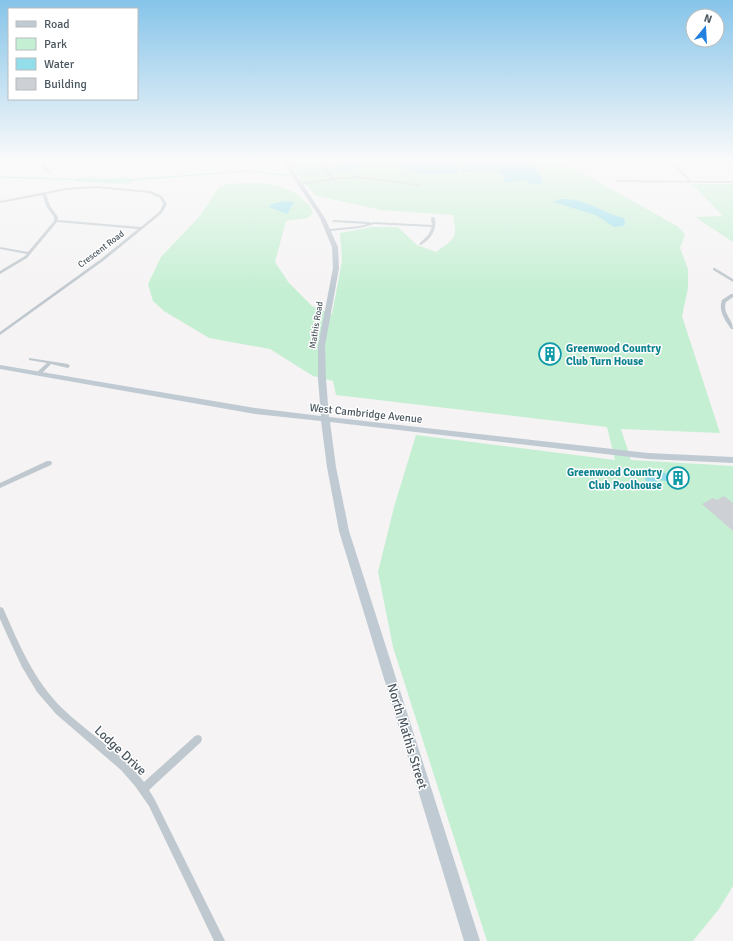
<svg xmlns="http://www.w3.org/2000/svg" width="733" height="941" font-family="Signika,sans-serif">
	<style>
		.green { fill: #c5efd3 }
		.water { fill: #94ddea }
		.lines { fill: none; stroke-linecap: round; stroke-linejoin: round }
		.stream { stroke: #94ddea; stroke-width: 1 }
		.building { fill: #cdd0d5 }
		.street { fill: #bfc8ce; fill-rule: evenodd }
		.secondary { fill: #c0cad3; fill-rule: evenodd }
		.labels { text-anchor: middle; stroke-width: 3; stroke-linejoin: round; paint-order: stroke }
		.far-street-label { font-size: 9px; fill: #4b5760; stroke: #fff }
		.culture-label { font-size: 11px; font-weight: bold; fill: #0d838f; stroke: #fff; text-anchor: start }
		.street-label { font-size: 11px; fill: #4b5760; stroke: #fff }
		.near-street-label { font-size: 13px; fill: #4b5760; stroke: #fff }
	</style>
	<rect width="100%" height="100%" fill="#f5f3f3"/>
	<g class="green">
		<path d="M287,159h34v4l12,4 24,-8h74l8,1v-1h119l119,67 8,8 -5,14 8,21v19l-6,28 38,117 -99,-4 10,31 102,6v420l-14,23 -26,32h-206l-94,-294 -15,-75 16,-65 22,-72 199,25 -8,-33 -271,-32 -3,-14 -20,-5 -43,-27 -61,-11 -45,-27 -11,-10 -5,-17 13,-27 39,-41 19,-29 8,-3 20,-1h17l14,3 18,7 14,13 3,7 -5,5 -22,3 -11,41 14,21 23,23 20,8 10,-53 -2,-28 32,-6h26l19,18 19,7c19,-14 22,-13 17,-37l-72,-5 -64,-14 -14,-14z"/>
		<polygon points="90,176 100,179 127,177 133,181 131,183 126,184 75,182 75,181 80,178"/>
		<polygon points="692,184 733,184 733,242 695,217 723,216"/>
	</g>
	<g class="water">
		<path d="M357,159c18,0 83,-3 95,4 4,2 4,4 6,8l-4,2c-10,1 -20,3 -30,1 -16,-4 -32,-10 -48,-10 -16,0 -29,10 -45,5 5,-5 19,-7 26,-10z"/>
		<path d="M478,159h47l15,14 3,10c-12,4 -15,-3 -23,-3 -5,1 -10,3 -16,2l-1,-1 3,-3 -12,-7 -30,1 -7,-9 2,-2 17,-1z"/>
		<path d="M562,199c23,-1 40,14 62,19l1,6 -2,2 -9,1 -18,-12 -43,-13z"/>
		<polygon points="284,201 294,202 287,214 269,207 272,204"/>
		<polygon points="643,470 666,473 668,481 657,480 660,490 648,489"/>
	</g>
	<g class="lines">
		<g class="stream">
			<polyline points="299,175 320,170"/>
			<polyline points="0,177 115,181 248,171 294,176"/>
		</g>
	</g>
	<g class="building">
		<polygon points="671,470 680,470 686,487 676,485"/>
		<polygon points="724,496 733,503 733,531 702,504 713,498 717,500"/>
	</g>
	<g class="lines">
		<g class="street">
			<polygon points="44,159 46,159 47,170 50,171 50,173 48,173 43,170"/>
			<polygon points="168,159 173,159 187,162 269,159 268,160 187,164"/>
			<path d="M327,159h2c-4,8 0,13 6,19l24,-2 62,9 -2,1 -60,-8 -18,1 -42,6v-2h1l32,-5c-6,-6 -10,-11 -5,-19z"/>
			<polygon points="667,159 670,159 692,181 733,181 733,183 617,182 615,181 617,180 689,181"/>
			<polygon points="731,159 733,159 733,161"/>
			<path d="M96,186l55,5 11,5 5,8 -5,9 -59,48 -103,74v-3l101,-73 37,-30 -81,-7 -30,36 -27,16v-3l25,-15 2,-2 -27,-5v-2l28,5 26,-31v-4l-8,-11 -3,-11 -43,8v-2l66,-13zM96,188l53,5 11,5 3,6 -3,7 -19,16 -83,-7v-3l-8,-11 -4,-12 20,-4z"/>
			<path d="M433,217l2,1c2,12 -4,21 -14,27l-2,-1 9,-9 4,-8 -58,-3 -14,4 -30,3 -2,-1 2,-1 30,-3 7,-2 -34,-2 -1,-1 2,-1 35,2 2,1 3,-1 58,3 -1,-7z"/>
			<polygon points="713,268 715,268 733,279 733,282 713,270"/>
			<path d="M731,294h2v3l-7,5c-4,11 7,17 7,27h-2c-6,-9 -13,-18 -9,-29z"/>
			<polygon points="29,358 68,364 70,366 68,368 51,364 40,375 36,375 36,373 47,363 29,360"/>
			<polygon points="47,461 51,461 52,463 51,465 0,488 0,483"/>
			<path d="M0,607l3,1c16,36 31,73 60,101 26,25 59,44 81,73l51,-46 3,-1 3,1 1,3 -1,3 -52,48 6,10 70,141h-11l-65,-135 -14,-20 -14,-16 -65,-56 -19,-22 -15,-25 -14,-30 -8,-18z"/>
		</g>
		<polygon class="secondary" points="281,159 285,159 288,162 325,218 338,247 339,268 325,346 326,379 329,417 648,453 733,457 733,463 648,459 330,422 336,467 349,531 480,941 464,941 339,531 327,467 321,421 255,414 0,369 0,365 255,408 321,416 318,379 318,346 333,268 332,247 320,218"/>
	</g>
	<linearGradient id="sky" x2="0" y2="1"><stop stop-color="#86c4e9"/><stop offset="0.55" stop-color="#fafafa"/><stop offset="1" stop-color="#fafafa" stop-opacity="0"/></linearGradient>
	<rect width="733" height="291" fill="url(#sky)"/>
	<defs>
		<g id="building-ring" transform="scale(1.15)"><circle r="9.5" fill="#fff" stroke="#0f9aa8" stroke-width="1.5"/><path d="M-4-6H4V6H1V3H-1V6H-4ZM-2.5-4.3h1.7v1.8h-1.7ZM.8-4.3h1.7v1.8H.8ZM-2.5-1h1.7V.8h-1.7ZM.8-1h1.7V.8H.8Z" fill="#0f9aa8"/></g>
	</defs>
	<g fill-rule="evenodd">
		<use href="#building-ring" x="550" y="354"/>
		<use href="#building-ring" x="678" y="478"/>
	</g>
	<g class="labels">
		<g class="far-street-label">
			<text transform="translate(101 249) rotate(-37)" y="3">Crescent Road</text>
			<text transform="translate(316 325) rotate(-81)" y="3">Mathis Road</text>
		</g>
		<g class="culture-label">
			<text x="566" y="352">Greenwood Country<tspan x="566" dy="13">Club Turn House</tspan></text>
			<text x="662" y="476" text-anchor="end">Greenwood Country<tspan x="662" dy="13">Club Poolhouse</tspan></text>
		</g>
		<g class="street-label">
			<text transform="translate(366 413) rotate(6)" y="4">West Cambridge Avenue</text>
		</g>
		<g class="near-street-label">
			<text transform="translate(408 736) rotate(73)" y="5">North Mathis Street</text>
			<text transform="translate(121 750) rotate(43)" y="5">Lodge Drive</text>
		</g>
	</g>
	<rect x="8" y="8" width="130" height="92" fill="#ffffff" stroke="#b7bcbf"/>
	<rect x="16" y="21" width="20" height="6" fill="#c0cad3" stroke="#b7bcbf"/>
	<text x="44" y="28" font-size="12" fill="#4b5760">Road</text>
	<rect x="16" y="38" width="20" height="12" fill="#c5efd3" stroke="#b7bcbf"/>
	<text x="44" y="48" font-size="12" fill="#4b5760">Park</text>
	<rect x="16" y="58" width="20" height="12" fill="#94ddea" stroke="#b7bcbf"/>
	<text x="44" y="68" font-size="12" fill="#4b5760">Water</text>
	<rect x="16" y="78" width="20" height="12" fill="#cdd0d5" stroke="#b7bcbf"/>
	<text x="44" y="88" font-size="12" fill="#4b5760">Building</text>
	<g transform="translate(705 28) rotate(18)"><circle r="19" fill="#ffffff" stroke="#b7bcbf"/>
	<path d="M0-3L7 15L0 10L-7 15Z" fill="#2380df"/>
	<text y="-6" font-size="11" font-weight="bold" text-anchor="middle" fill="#4b5760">N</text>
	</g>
</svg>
